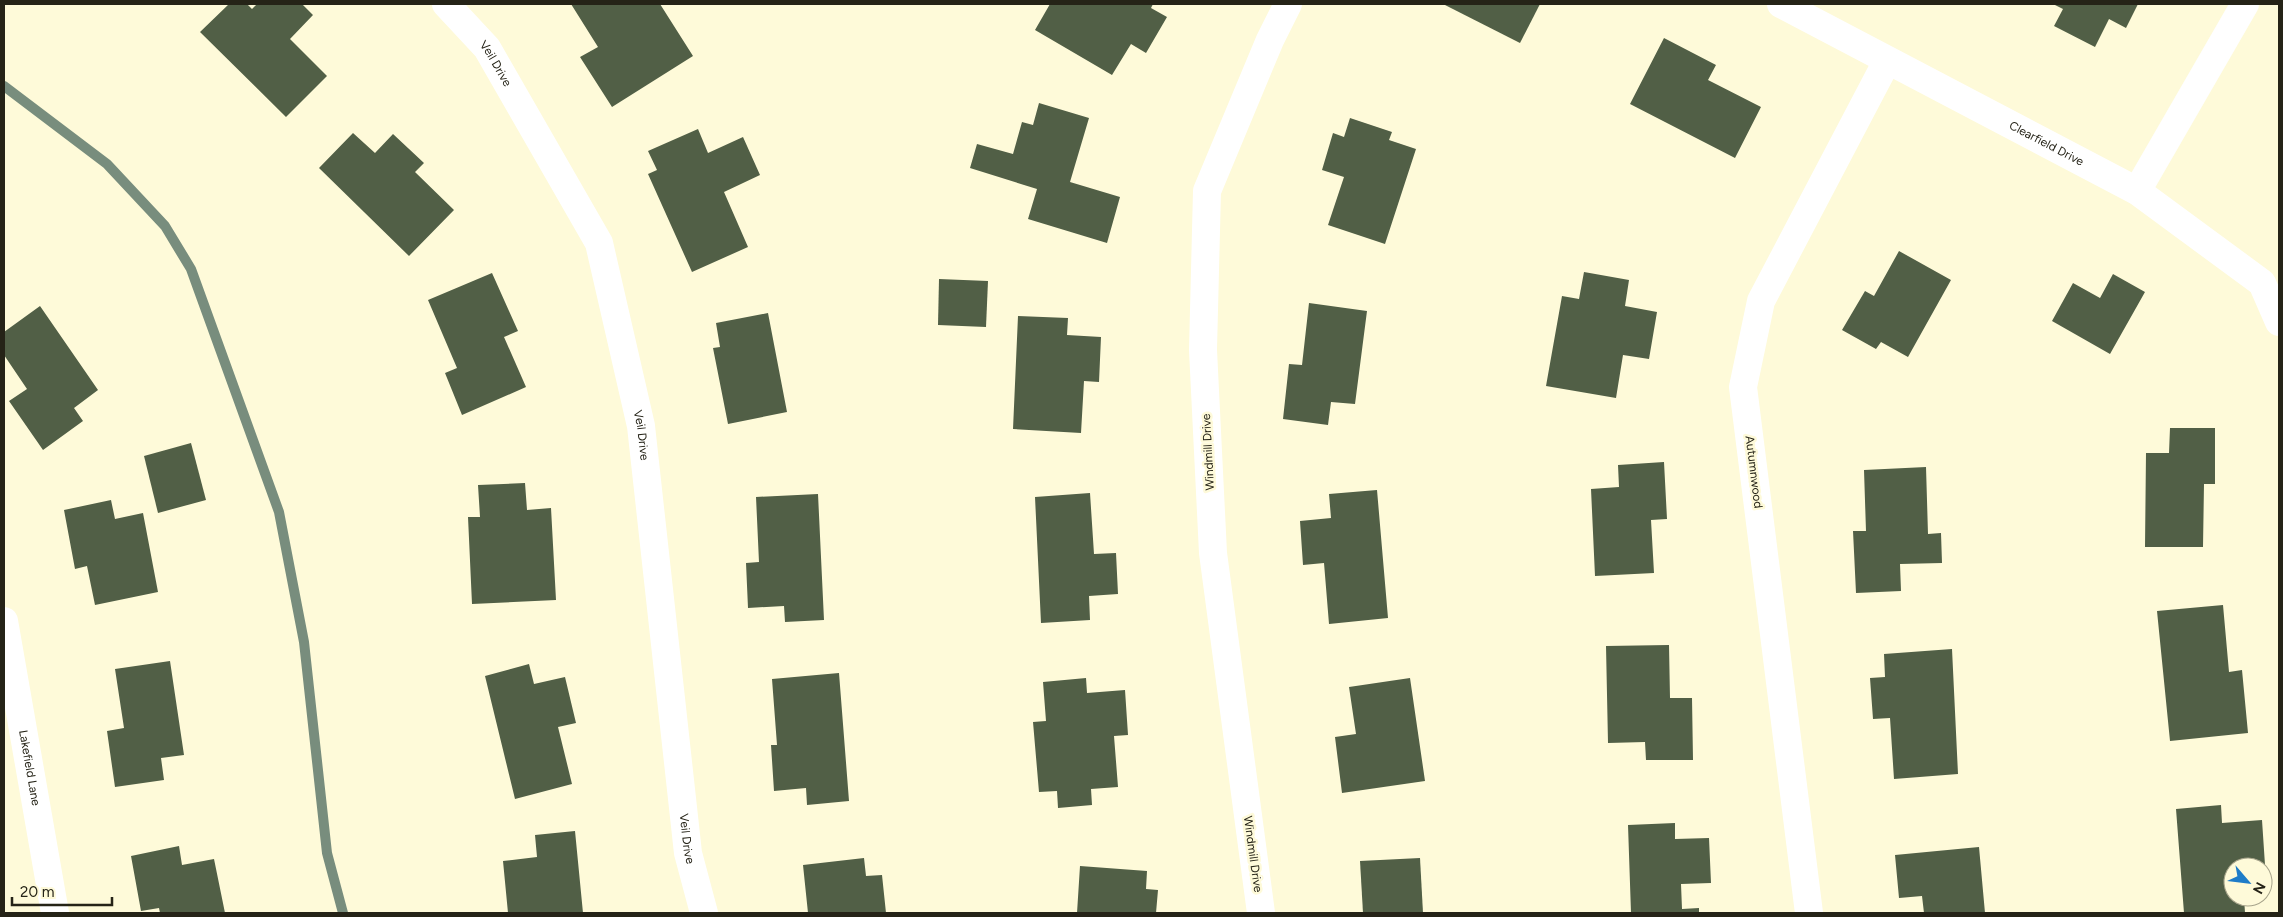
<svg xmlns="http://www.w3.org/2000/svg" width="2283" height="917" font-family="Figtree,sans-serif">
	<style>
		.lines { fill: none; stroke-linecap: round; stroke-linejoin: round }
		.stream { stroke: #788d7d; stroke-width: 10 }
		.building { fill: #515f46 }
		.street { stroke: #fff; stroke-width: 28 }
		.labels { text-anchor: middle; stroke-width: 5; stroke-linejoin: round; paint-order: stroke }
		.street-label { font-size: 12px; fill: #252317; stroke: #fefad9 }
	</style>
	<rect width="100%" height="100%" fill="#fefad9"/>
	<g class="lines">
		<polyline class="stream" points="4,86 107,164 165,226 191,269 279,512 304,642 327,853 343,913"/>
	</g>
	<g class="building">
		<polygon points="229,4 247,4 252,9 257,4 302,4 313,15 290,39 327,76 286,117 200,32"/>
		<polygon points="571,4 660,4 693,56 612,107 580,57 598,47"/>
		<polygon points="1050,4 1153,4 1151,8 1167,17 1146,53 1131,44 1112,75 1035,30"/>
		<polygon points="1443,4 1540,4 1520,43"/>
		<polygon points="2053,4 2138,4 2126,28 2109,19 2095,47 2054,26 2063,9"/>
		<polygon points="1664,38 1716,65 1708,80 1761,107 1735,158 1630,104"/>
		<polygon points="1039,103 1089,118 1070,182 1120,197 1107,243 1028,219 1037,189 970,168 977,144 1013,154 1022,122 1033,125"/>
		<polygon points="1350,118 1392,132 1389,140 1416,149 1385,244 1328,225 1344,177 1322,170 1333,133 1344,137"/>
		<polygon points="698,129 708,153 743,137 760,175 724,192 748,247 692,272 648,174 657,170 648,151"/>
		<polygon points="353,133 375,153 393,134 424,163 415,172 454,210 409,256 319,168"/>
		<polygon points="1899,251 1951,280 1908,357 1881,342 1876,349 1842,330 1865,291 1874,296"/>
		<polygon points="1584,272 1629,280 1625,306 1657,312 1649,359 1623,355 1616,398 1546,386 1562,296 1579,299"/>
		<polygon points="492,273 518,331 504,337 526,387 462,415 445,373 457,368 428,300"/>
		<polygon points="2113,274 2145,292 2110,354 2052,321 2073,283 2100,298"/>
		<polygon points="939,279 988,281 986,327 938,325"/>
		<polygon points="1309,303 1367,311 1355,404 1331,402 1328,425 1283,419 1289,364 1302,365"/>
		<polygon points="40,306 98,390 74,408 83,421 43,450 9,401 27,389 4,355 4,332"/>
		<polygon points="768,313 787,412 728,424 713,348 720,347 716,323"/>
		<polygon points="1018,316 1068,318 1067,335 1101,337 1099,382 1084,381 1081,433 1013,429"/>
		<polygon points="2170,428 2215,428 2215,484 2204,484 2203,547 2145,547 2146,453 2169,453"/>
		<polygon points="191,443 206,500 158,513 144,456"/>
		<polygon points="1664,462 1667,519 1651,520 1654,573 1595,576 1591,489 1619,487 1618,465"/>
		<polygon points="1926,467 1928,534 1941,533 1942,563 1900,564 1901,591 1856,593 1853,531 1866,531 1864,470"/>
		<polygon points="525,483 527,510 551,508 556,600 472,604 468,517 480,517 478,485"/>
		<polygon points="1377,490 1388,618 1329,624 1324,563 1303,565 1300,521 1331,518 1329,494"/>
		<polygon points="1090,493 1094,554 1116,553 1118,594 1089,596 1090,620 1041,623 1035,497"/>
		<polygon points="818,494 824,620 785,622 784,606 748,608 746,563 759,562 756,497"/>
		<polygon points="111,500 115,519 143,513 158,592 95,605 87,566 75,569 64,510"/>
		<polygon points="2223,605 2229,672 2242,670 2248,733 2170,741 2157,611"/>
		<polygon points="1669,645 1670,698 1692,698 1693,760 1646,760 1645,742 1608,743 1606,646"/>
		<polygon points="1952,649 1958,774 1894,779 1890,718 1873,719 1870,678 1885,677 1884,654"/>
		<polygon points="170,661 184,755 161,758 164,780 115,787 107,731 124,728 115,669"/>
		<polygon points="529,664 534,684 565,677 576,723 558,727 572,784 515,799 485,676"/>
		<polygon points="839,673 849,801 807,805 806,788 774,791 771,745 777,745 772,679"/>
		<polygon points="1086,678 1087,693 1125,690 1128,735 1114,736 1118,787 1091,789 1092,805 1058,808 1057,791 1039,792 1033,722 1046,721 1043,682"/>
		<polygon points="1410,678 1425,781 1342,793 1335,737 1356,734 1349,687"/>
		<polygon points="2221,805 2222,823 2262,820 2265,865 2233,867 2233,897 2244,897 2245,913 2184,913 2176,809"/>
		<polygon points="1675,823 1675,839 1709,838 1711,883 1681,884 1682,909 1699,908 1699,913 1631,913 1628,825"/>
		<polygon points="575,831 583,913 508,913 503,861 537,857 535,835"/>
		<polygon points="179,846 182,865 214,859 225,913 160,913 159,908 141,911 131,856"/>
		<polygon points="1979,847 1985,913 1924,913 1922,896 1899,898 1895,855"/>
		<polygon points="864,858 866,876 882,875 886,913 808,913 803,865"/>
		<polygon points="1420,858 1423,913 1363,913 1360,861"/>
		<polygon points="1080,866 1147,871 1146,889 1158,890 1156,913 1077,913"/>
	</g>
	<g class="lines">
		<g class="street">
			<path id="s1" d="M446,4l41,44 112,195 42,183 47,427 16,60"/>
			<path id="s2" d="M1781,4l356,187 125,92 17,39"/>
			<polyline points="2137,191 2245,4"/>
			<path id="s3" d="M4,621l51,292"/>
			<polyline points="1261,913 1213,553 1203,350 1207,191 1270,40 1288,4"/>
			<polyline points="1809,913 1743,387 1761,301 1887,61"/>
		</g>
	</g>
	<g class="labels">
		<g class="street-label">
			<text dy="4" stroke="none"><textPath href="#s1" startOffset="78">Veil Drive</textPath></text>
			<text dy="4" stroke="none"><textPath href="#s2" startOffset="300">Clearfield Drive</textPath></text>
			<text dy="4" stroke="none"><textPath href="#s1" startOffset="482">Veil Drive</textPath></text>
			<text transform="translate(1208 452) rotate(-93)" y="4">Windmill Drive</text>
			<text transform="translate(1754 472) rotate(83)" y="4">Autumnwood</text>
			<text dy="4" stroke="none"><textPath href="#s3" startOffset="149">Lakefield Lane</textPath></text>
			<text dy="4" stroke="none"><textPath href="#s1" startOffset="888">Veil Drive</textPath></text>
			<text transform="translate(1253 854) rotate(82)" y="4">Windmill Drive</text>
		</g>
	</g>
	<rect width="2283" height="917" fill="none" stroke="#252317" stroke-width="10"/>
	<g transform="translate(2248 882) rotate(118)"><circle r="24" fill="#fefad9" stroke="#a7a48b"/>
	<path d="M0-4L9 19L0 12L-9 19Z" fill="#1e7cc8"/>
	<text y="-8" font-size="14" font-weight="bold" text-anchor="middle" fill="#252317">N</text>
	</g>
	<path d="M12 897v8h100v-8" fill="none" stroke="#252317" stroke-width="2.5"/>
	<text x="20" y="897" font-size="15" fill="#252317" stroke="#fefad9" stroke-width="4" paint-order="stroke">20 m</text>
</svg>
